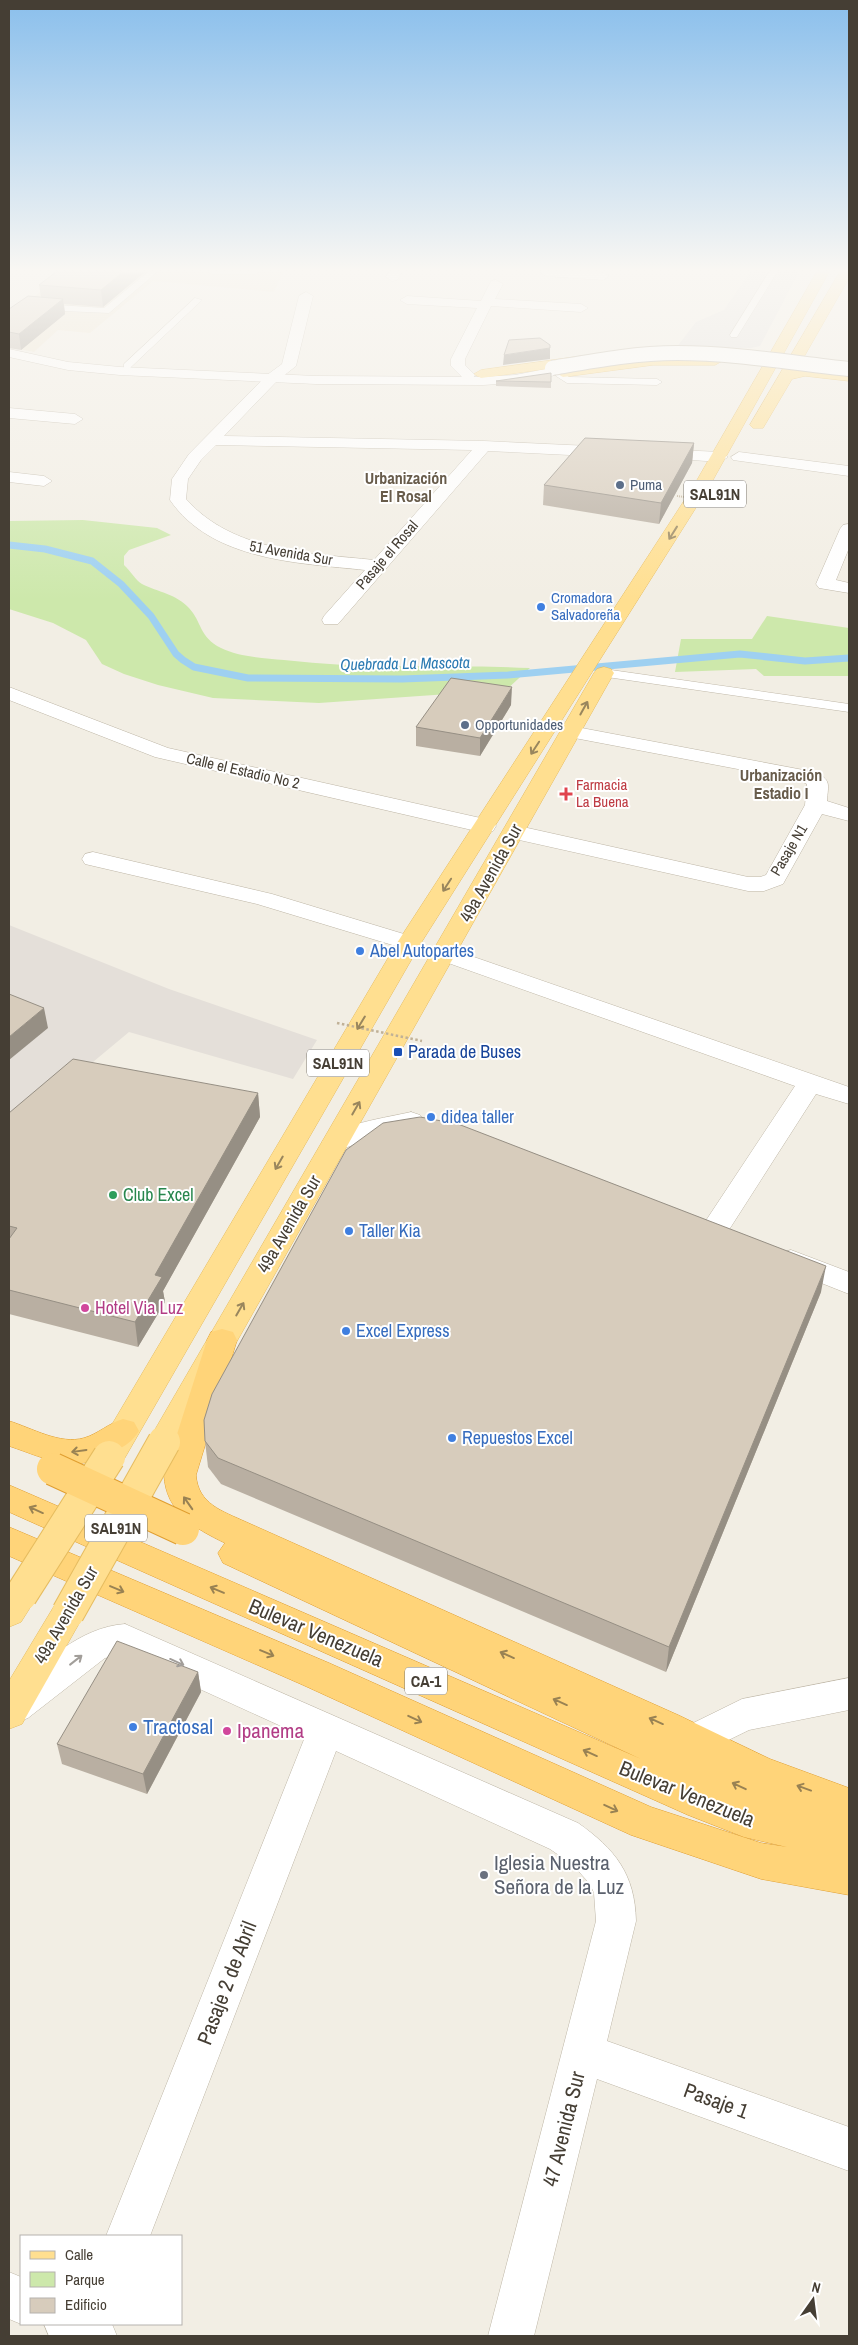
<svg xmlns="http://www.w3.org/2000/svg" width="858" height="2345" font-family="'Archivo Narrow',sans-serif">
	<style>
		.industrial { fill: #e4dfd9 }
		.education { fill: #ece3cd }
		.green { fill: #cde8ab }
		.parking { fill: #e3e0dd }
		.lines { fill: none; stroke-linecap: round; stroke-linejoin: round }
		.stream { stroke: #9ed0f1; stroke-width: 7 }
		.service-casing { stroke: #beb6a6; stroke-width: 1 }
		.minor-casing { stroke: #beb6a6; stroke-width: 1 }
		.tertiary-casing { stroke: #beb6a6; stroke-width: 1 }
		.primary-casing { stroke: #e6bc5f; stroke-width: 1 }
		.trunk-casing { stroke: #e09e30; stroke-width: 1 }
		.path { stroke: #c0b197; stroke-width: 2; stroke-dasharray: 1 1; stroke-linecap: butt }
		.service { fill: #fff; fill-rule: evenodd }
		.minor { fill: #fff; fill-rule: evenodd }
		.tertiary { fill: #fff; fill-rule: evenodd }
		.primary { fill: #ffdf90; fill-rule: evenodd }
		.trunk { fill: #ffd479; fill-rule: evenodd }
		.tertiary-bridge-casing { stroke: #beb6a6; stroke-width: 16; stroke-linecap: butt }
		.primary-bridge-casing { stroke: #e6bc5f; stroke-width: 34; stroke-linecap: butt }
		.trunk-bridge-casing { stroke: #e09e30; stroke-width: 34; stroke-linecap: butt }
		.path-bridge-far1 { stroke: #c0b197; stroke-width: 2; stroke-dasharray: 1 1; stroke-linecap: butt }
		.path-bridge { stroke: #c0b197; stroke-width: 2.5; stroke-dasharray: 2.5 2.5; stroke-linecap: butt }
		.tertiary-bridge { stroke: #fff; stroke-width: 14 }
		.primary-bridge { stroke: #ffdf90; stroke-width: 32 }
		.trunk-bridge { stroke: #ffd479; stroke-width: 32 }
		.wall { fill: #b9afa2 }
		.shaded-wall { fill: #968f84 }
		.building { fill: #d7ccbc; stroke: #968f84 }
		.oneway { stroke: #99865d }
		.oneway2 { stroke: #998253 }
		.oneway3 { stroke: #a29e9a }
		.service-dot { fill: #5c6f8a; stroke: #fff; stroke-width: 2 }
		.shop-dot { fill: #3f7fe0; stroke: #fff; stroke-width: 2 }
		.health-dot { fill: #e0444e; stroke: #fff; stroke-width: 2 }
		.transit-dot { fill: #1a4fb4; stroke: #fff; stroke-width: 2 }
		.leisure-dot { fill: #2e9e5b; stroke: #fff; stroke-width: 2 }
		.hotel-dot { fill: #d1479c; stroke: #fff; stroke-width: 2 }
		.worship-dot { fill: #6b7280; stroke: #fff; stroke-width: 2 }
		.labels { text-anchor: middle; stroke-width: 4; stroke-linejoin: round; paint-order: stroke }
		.far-service-label { font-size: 15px; fill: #4e5e75; stroke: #fff; text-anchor: start }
		.far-street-label { font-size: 15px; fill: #453e34; stroke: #fff }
		.far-shop-label { font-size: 15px; fill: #366cbe; stroke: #fff; text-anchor: start }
		.far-health-label { font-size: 15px; fill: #be3a42; stroke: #fff; text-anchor: start }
		.far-neighbourhood-label { font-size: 16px; font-weight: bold; fill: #685c4b; stroke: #fff }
		.shield { fill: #fff; stroke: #7d7871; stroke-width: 1 }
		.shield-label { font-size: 16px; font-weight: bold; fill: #453e34 }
		.far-water-label { font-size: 16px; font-style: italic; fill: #2b7ab2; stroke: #fff }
		.street-label { font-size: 18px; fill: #453e34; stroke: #fff }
		.shop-label { font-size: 18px; fill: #366cbe; stroke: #fff; text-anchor: start }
		.transit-label { font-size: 18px; fill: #164399; stroke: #fff; text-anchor: start }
		.leisure-label { font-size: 18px; fill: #27864d; stroke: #fff; text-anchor: start }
		.hotel-label { font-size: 18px; fill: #b23c85; stroke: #fff; text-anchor: start }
		.near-street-label { font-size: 21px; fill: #453e34; stroke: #fff }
		.near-shop-label { font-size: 21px; fill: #366cbe; stroke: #fff; text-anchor: start }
		.near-hotel-label { font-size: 21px; fill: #b23c85; stroke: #fff; text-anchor: start }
		.near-worship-label { font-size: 21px; fill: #5b616d; stroke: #fff; text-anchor: start }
	</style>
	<rect width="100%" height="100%" fill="#f2eee4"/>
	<polygon class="industrial" points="9,925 169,989 317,1040 293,1079 129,1032 9,1132"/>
	<polygon class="education" points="66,272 283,272 274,292 153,281 90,333 58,330 34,352 9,347 9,316"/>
	<g class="green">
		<path d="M83,520l74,8 14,7 -42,15 -5,6v9c6,5 12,16 18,19 16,8 34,10 47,24 13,14 10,29 32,40 18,9 43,10 63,12 82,10 164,4 246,8l-24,22 -187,13 -106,-5 -55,-13 -34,-11 -22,-10 -16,-24 -33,-17 -44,-14v-88z"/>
		<polygon points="767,616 849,628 849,676 764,676 756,669 675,672 681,639 752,639"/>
	</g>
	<polygon class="parking" points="750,272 799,272 760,346 751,348 676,348 696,322 724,310"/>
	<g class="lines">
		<polyline class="stream" points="9,545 45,549 92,561 121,584 151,616 176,654 183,660 194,667 248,678 402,679 508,675 740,654 805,661 849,658"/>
		<g class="service-casing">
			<g id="service">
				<polygon points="148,272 157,272 109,313 42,310 38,307 42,304 104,308"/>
				<polygon points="208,272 259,272 255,274 212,274"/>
				<polygon points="769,272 777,272 737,337 731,337 730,335"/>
				<polygon points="195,298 202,300 130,368 124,368 124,364"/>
				<polygon points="556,372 562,372 569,377 657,379 662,382 657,385 567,383 556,376"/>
				<polygon points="604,669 849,704 849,712 600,676 598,673 600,670"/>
			</g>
		</g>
		<g class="minor-casing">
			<g id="minor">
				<polygon points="389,272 402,272 397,280 392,281 386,277"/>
				<polygon points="540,272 601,272 609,276 603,280 546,276"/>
				<polygon points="496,280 503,284 495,299 581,304 588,308 581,312 491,306 465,359 465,365 475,375 473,378 463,378 451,366 451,359 477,308 407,304 400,300 407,296 481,301 491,281"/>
				<path d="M306,292l7,4 -17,70 -19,15 -53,55 260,5 127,6 8,5 -8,5 -123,-6 -150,173h-14l-2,-4 2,-4 41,-46c-66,-7 -153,-9 -195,-70l2,-21 17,-25 78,-79 15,-11 17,-68zM216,445l256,5 -98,110c-65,-7 -141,-8 -188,-61l2,-20 13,-19z"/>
				<polygon points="9,408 75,414 83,419 75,424 9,418"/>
				<polygon points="656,449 720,452 728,457 720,462 650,457 648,454"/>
				<polygon points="739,452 849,466 849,476 733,460 731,457"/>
				<polygon points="9,472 44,476 52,481 44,486 9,482"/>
				<polygon points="849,524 849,548 836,580 849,583 849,593 819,588 816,584 840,529 843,525"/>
				<polygon points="9,687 168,748 485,819 493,821 496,826 493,831 485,833 155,757 9,700"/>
				<path d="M571,726l243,46c18,8 14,12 13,29l22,7v13l-27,-7 -39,70 -19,7h-16l-242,-54 -3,-5 3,-5 8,-2 234,52h12l6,-2 39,-70 2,-21 -6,-3 -237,-45 -3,-4 3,-4z"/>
				<polygon points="93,852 272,894 417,938 421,943 417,948 409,950 257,904 85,864 82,859 85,854"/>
				<polygon points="445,947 849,1087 849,1104 816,1094 725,1236 715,1239 705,1236 701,1229 705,1222 795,1086 437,959 433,954 437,949"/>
				<path d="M411,1112l9,3 4,6 -4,6 -44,10 -40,14 -10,-3 -4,-6c11,-17 68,-25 89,-30z"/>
				<polygon points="791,1250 849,1272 849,1294 781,1267 777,1260 781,1253"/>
				<path d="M125,1624l453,199c37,26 57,51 58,98l-29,120 242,86v44l-252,-92 -63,257h-46l108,-415 -2,-28 -4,-9 -17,-19 -23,-16 -214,-98 -186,485h-44l199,-499 -182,-83 -18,4 -77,60 -13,5 -6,-2v-30c35,-27 70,-64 116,-67z"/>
				<polygon points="849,1678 849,1710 749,1730 696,1756 683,1752 678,1740 683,1728 742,1699"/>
				<polygon points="9,2272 21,2277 21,2324 9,2319"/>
				<polygon points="44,2324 112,2324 117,2336 49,2336"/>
			</g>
		</g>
		<g class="tertiary-casing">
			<polygon id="tertiary" points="9,349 68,362 120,367 316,376 483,377 515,375 556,367 563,371 561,374 515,383 483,385 316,384 120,375 68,370 9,357"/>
		</g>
		<g class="primary-casing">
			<g id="primary">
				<polygon points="817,272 829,272 709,487 421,943 123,1461 112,1465 101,1461 96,1452 101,1443 397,943 693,487"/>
				<polygon points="840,272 849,272 849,278 797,369 805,368 849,373 849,381 805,376 792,379 763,428 753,428 750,425"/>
				<polygon points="583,356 590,360 588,363 481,378 474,374 481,370"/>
				<polygon points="653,357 715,357 722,361 715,365 653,365 563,377 556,373 563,369"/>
				<polygon points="604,667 611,669 614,673 175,1451 164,1454 153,1451 148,1442 153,1433 594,673 597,669"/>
				<polygon points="21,1581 33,1585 38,1595 21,1622 9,1627 9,1585"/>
				<polygon points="68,1598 80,1603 85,1613 22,1724 9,1729 9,1681 56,1603"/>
			</g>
		</g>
		<g class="trunk-casing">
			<g id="trunk">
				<path d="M222,1329l11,3 4,8 -41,135c2,29 26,36 50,47l432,193 92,44 79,29v107l-88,-16 -130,-44 -328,-150 -294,-129v-29l320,136 322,144 110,36 26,4 -43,-10 -56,-22 -679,-303v-27l632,274 -418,-196 -5,-10 7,-10c-31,-15 -59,-31 -61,-68l43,-135 4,-8z"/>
				<path d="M123,1419l11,3 5,9c-6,10 -13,14 -23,20 -43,24 -65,9 -107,-5v-25c23,7 51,24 75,17 14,-4 25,-15 39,-19z"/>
			</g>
		</g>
		<polyline class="path" points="726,491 735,492 730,503"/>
		<use href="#service" class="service"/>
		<use href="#minor" class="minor"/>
		<use href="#tertiary" class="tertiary"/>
		<use href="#primary" class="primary"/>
		<use href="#trunk" class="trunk"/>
		<g class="tertiary-bridge-casing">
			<path id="tertiary-bridge" d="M552,368c41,-7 83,-15 125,-15 58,0 115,10 172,16"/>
		</g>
		<g class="primary-bridge-casing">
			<g id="primary-bridge">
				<polyline points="21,1595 109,1457"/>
				<polyline points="68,1613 164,1442"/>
			</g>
		</g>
		<g class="trunk-bridge-casing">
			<polyline id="trunk-bridge" points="53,1469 183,1529"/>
		</g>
		<polyline class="path-bridge-far1" points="677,496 730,503"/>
		<polyline class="path-bridge" points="337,1023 422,1041"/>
		<use href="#tertiary-bridge" class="tertiary-bridge"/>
		<use href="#primary-bridge" class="primary-bridge"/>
		<use href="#trunk-bridge" class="trunk-bridge"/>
	</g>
	<g class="wall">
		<polygon points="56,272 145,272 103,307 64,304 65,314 21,350 9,348 9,309 41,297 39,285"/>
		<polygon points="496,381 551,382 551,388 496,386"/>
		<polygon points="694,443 692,463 659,524 543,505 544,485"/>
		<polygon points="511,705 480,756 416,746 416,727"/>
		<polygon points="258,1093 260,1117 163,1291 165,1302 138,1347 9,1314 9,1113"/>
		<polygon points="821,1292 666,1672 221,1484 208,1467 205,1441"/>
		<polygon points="198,1672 201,1692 147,1794 62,1764 57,1744"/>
	</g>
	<g class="shaded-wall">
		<polygon points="123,272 145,272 103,307 101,290"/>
		<polygon points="63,299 65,314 21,350 19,334"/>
		<polygon points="550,348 550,359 503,365 504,355"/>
		<polygon points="694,443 692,463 659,524 661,503"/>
		<polygon points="512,687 511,705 480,756 480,738"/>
		<polygon points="44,1008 48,1028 9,1060 9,1037"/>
		<polygon points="258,1093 260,1117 163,1291 165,1302 138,1347 135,1322 155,1275"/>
		<polygon points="826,1266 821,1292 666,1672 669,1647"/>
		<polygon points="198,1672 201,1692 147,1794 143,1774"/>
	</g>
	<g class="building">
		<polygon points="56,272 123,272 101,290 39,285"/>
		<polygon points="28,296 63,299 19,334 9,332 9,309"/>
		<polygon points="540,338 550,345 550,348 504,355 509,340"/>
		<polygon points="551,373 551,382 496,381"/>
		<polygon points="585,438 694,443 661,503 544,485"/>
		<polygon points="451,678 512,687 480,738 416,727"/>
		<polygon points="9,994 44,1008 9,1037"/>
		<polygon points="73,1059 258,1093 155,1275 162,1277 135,1322 9,1290 9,1239 17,1228 9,1226 9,1113"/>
		<polygon points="420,1117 458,1124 826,1266 669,1647 218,1458 205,1441 204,1420 212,1394 346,1150 383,1123"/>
		<polygon points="117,1641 198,1672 143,1774 57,1744"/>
	</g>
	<defs><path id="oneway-shaft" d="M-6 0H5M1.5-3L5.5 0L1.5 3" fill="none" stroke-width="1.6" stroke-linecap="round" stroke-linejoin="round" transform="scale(1.25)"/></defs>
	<g class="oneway">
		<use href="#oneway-shaft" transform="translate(673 533) rotate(122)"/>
		<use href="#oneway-shaft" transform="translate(584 708) rotate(-61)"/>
		<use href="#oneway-shaft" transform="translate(535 748) rotate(123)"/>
		<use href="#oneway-shaft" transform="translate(447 885) rotate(123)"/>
		<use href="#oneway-shaft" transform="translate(361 1023) rotate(121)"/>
		<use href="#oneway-shaft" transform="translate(356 1108) rotate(-60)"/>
		<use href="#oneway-shaft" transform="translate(279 1163) rotate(120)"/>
		<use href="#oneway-shaft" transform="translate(240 1309) rotate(-60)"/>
	</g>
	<g class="oneway2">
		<use href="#oneway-shaft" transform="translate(79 1451) rotate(172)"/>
		<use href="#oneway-shaft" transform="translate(188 1503) rotate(-125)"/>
		<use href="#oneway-shaft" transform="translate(36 1510) rotate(-156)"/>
		<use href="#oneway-shaft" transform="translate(117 1589) rotate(23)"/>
		<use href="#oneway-shaft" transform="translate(217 1590) rotate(-157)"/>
		<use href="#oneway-shaft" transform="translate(267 1653) rotate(23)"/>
		<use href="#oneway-shaft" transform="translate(507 1655) rotate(-156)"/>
		<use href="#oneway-shaft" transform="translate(560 1702) rotate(-156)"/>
		<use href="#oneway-shaft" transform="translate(415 1719) rotate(25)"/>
		<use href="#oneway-shaft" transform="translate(656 1721) rotate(-156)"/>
		<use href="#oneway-shaft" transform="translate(590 1753) rotate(-156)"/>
		<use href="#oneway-shaft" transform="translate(739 1786) rotate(-155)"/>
		<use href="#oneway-shaft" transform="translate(804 1788) rotate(-160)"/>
		<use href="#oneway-shaft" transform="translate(611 1808) rotate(25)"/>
	</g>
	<g class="oneway3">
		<use href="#oneway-shaft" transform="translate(76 1660) rotate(-38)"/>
		<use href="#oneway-shaft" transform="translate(177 1662) rotate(24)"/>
	</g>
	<linearGradient id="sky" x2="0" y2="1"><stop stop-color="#8abfec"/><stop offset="0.45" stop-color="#f9f7f3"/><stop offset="1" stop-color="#f9f7f3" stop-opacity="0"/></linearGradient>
	<rect width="858" height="600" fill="url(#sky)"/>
	<g class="service-dot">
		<circle cx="620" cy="485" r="5"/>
		<circle cx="465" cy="725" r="5"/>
	</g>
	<g class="shop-dot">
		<circle cx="541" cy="607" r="5"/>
		<circle cx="360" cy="951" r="5"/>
		<circle cx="431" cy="1117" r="5"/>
		<circle cx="349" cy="1231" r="5"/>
		<circle cx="346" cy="1331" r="5"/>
		<circle cx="452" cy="1438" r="5"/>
		<circle cx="133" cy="1727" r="5"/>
	</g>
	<path class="health-dot" d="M563.5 786.5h5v5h5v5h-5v5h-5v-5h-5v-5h5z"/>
	<rect class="transit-dot" x="393" y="1047" width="10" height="10" rx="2.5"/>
	<circle class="leisure-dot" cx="113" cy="1195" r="5"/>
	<g class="hotel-dot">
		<circle cx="85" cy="1308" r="5"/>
		<circle cx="227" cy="1731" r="5"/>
	</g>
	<circle class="worship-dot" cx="484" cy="1875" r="5"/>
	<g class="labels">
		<g class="far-service-label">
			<text x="630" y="490">Puma</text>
			<text x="475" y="730">Opportunidades</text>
		</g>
		<g class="far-street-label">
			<text transform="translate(291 553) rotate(10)" y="5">51 Avenida Sur</text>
			<text transform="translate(387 555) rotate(-49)" y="5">Pasaje el Rosal</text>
			<text transform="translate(243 771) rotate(13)" y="5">Calle el Estadio No 2</text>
			<text transform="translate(789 850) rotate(-59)" y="5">Pasaje N1</text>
		</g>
		<g class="far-shop-label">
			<text x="551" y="603">Cromadora<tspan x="551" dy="17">Salvadoreña</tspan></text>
		</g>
		<g class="far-health-label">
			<text x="576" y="790">Farmacia<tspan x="576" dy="17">La Buena</tspan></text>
		</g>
		<g class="far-neighbourhood-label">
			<text x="406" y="484">Urbanización<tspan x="406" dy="18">El Rosal</tspan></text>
			<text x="781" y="781">Urbanización<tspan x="781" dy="18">Estadio I</tspan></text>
		</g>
		<g class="shield">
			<rect x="684" y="480.5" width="62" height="27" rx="4"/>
			<rect x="307" y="1049.5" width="62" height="27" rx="4"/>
			<rect x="85" y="1514.5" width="62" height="27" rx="4"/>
			<rect x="405" y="1667.5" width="42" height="27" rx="4"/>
		</g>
		<g class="shield-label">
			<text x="715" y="500">SAL91N</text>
			<text x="338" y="1069">SAL91N</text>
			<text x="116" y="1534">SAL91N</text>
			<text x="426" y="1687">CA-1</text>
		</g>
		<g class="far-water-label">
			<text transform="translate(405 663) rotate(-1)" y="6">Quebrada La Mascota</text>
		</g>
		<g class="street-label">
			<text transform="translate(491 873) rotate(-61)" y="6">49a Avenida Sur</text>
			<text transform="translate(289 1224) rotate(-60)" y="6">49a Avenida Sur</text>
			<text transform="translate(66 1615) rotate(-60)" y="6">49a Avenida Sur</text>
		</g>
		<g class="shop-label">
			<text x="370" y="957">Abel Autopartes</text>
			<text x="441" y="1123">didea taller</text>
			<text x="359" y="1237">Taller Kia</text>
			<text x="356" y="1337">Excel Express</text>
			<text x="462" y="1444">Repuestos Excel</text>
		</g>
		<g class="transit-label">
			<text x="408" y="1058">Parada de Buses</text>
		</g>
		<g class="leisure-label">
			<text x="123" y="1201">Club Excel</text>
		</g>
		<g class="hotel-label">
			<text x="95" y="1314">Hotel Via Luz</text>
		</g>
		<g class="near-street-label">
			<text transform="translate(316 1633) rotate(23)" y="7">Bulevar Venezuela</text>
			<text transform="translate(687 1794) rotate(22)" y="7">Bulevar Venezuela</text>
			<text transform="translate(227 1983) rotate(-69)" y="7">Pasaje 2 de Abril</text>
			<text transform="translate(716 2101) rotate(20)" y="7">Pasaje 1</text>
			<text transform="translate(564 2129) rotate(-76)" y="7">47 Avenida Sur</text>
		</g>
		<g class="near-shop-label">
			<text x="143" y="1734">Tractosal</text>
		</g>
		<g class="near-hotel-label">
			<text x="237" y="1738">Ipanema</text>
		</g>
		<g class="near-worship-label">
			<text x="494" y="1870">Iglesia Nuestra<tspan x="494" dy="24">Señora de la Luz</tspan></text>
		</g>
	</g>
	<rect width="858" height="2345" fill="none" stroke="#453e34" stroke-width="20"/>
	<rect x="20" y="2235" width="162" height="90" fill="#ffffff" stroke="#b5b2ae"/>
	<rect x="30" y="2251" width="25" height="8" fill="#ffdf90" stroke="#b5b2ae"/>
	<text x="65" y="2260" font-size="15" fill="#453e34">Calle</text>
	<rect x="30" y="2272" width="25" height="15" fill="#cde8ab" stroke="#b5b2ae"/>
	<text x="65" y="2285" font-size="15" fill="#453e34">Parque</text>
	<rect x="30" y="2298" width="25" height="15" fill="#d7ccbc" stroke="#b5b2ae"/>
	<text x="65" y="2310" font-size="15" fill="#453e34">Edificio</text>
	<g transform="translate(813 2300) rotate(14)" stroke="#ffffff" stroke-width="4" paint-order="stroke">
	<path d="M0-4L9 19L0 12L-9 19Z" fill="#453e34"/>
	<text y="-8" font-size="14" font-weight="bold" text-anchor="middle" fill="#453e34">N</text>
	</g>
</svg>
